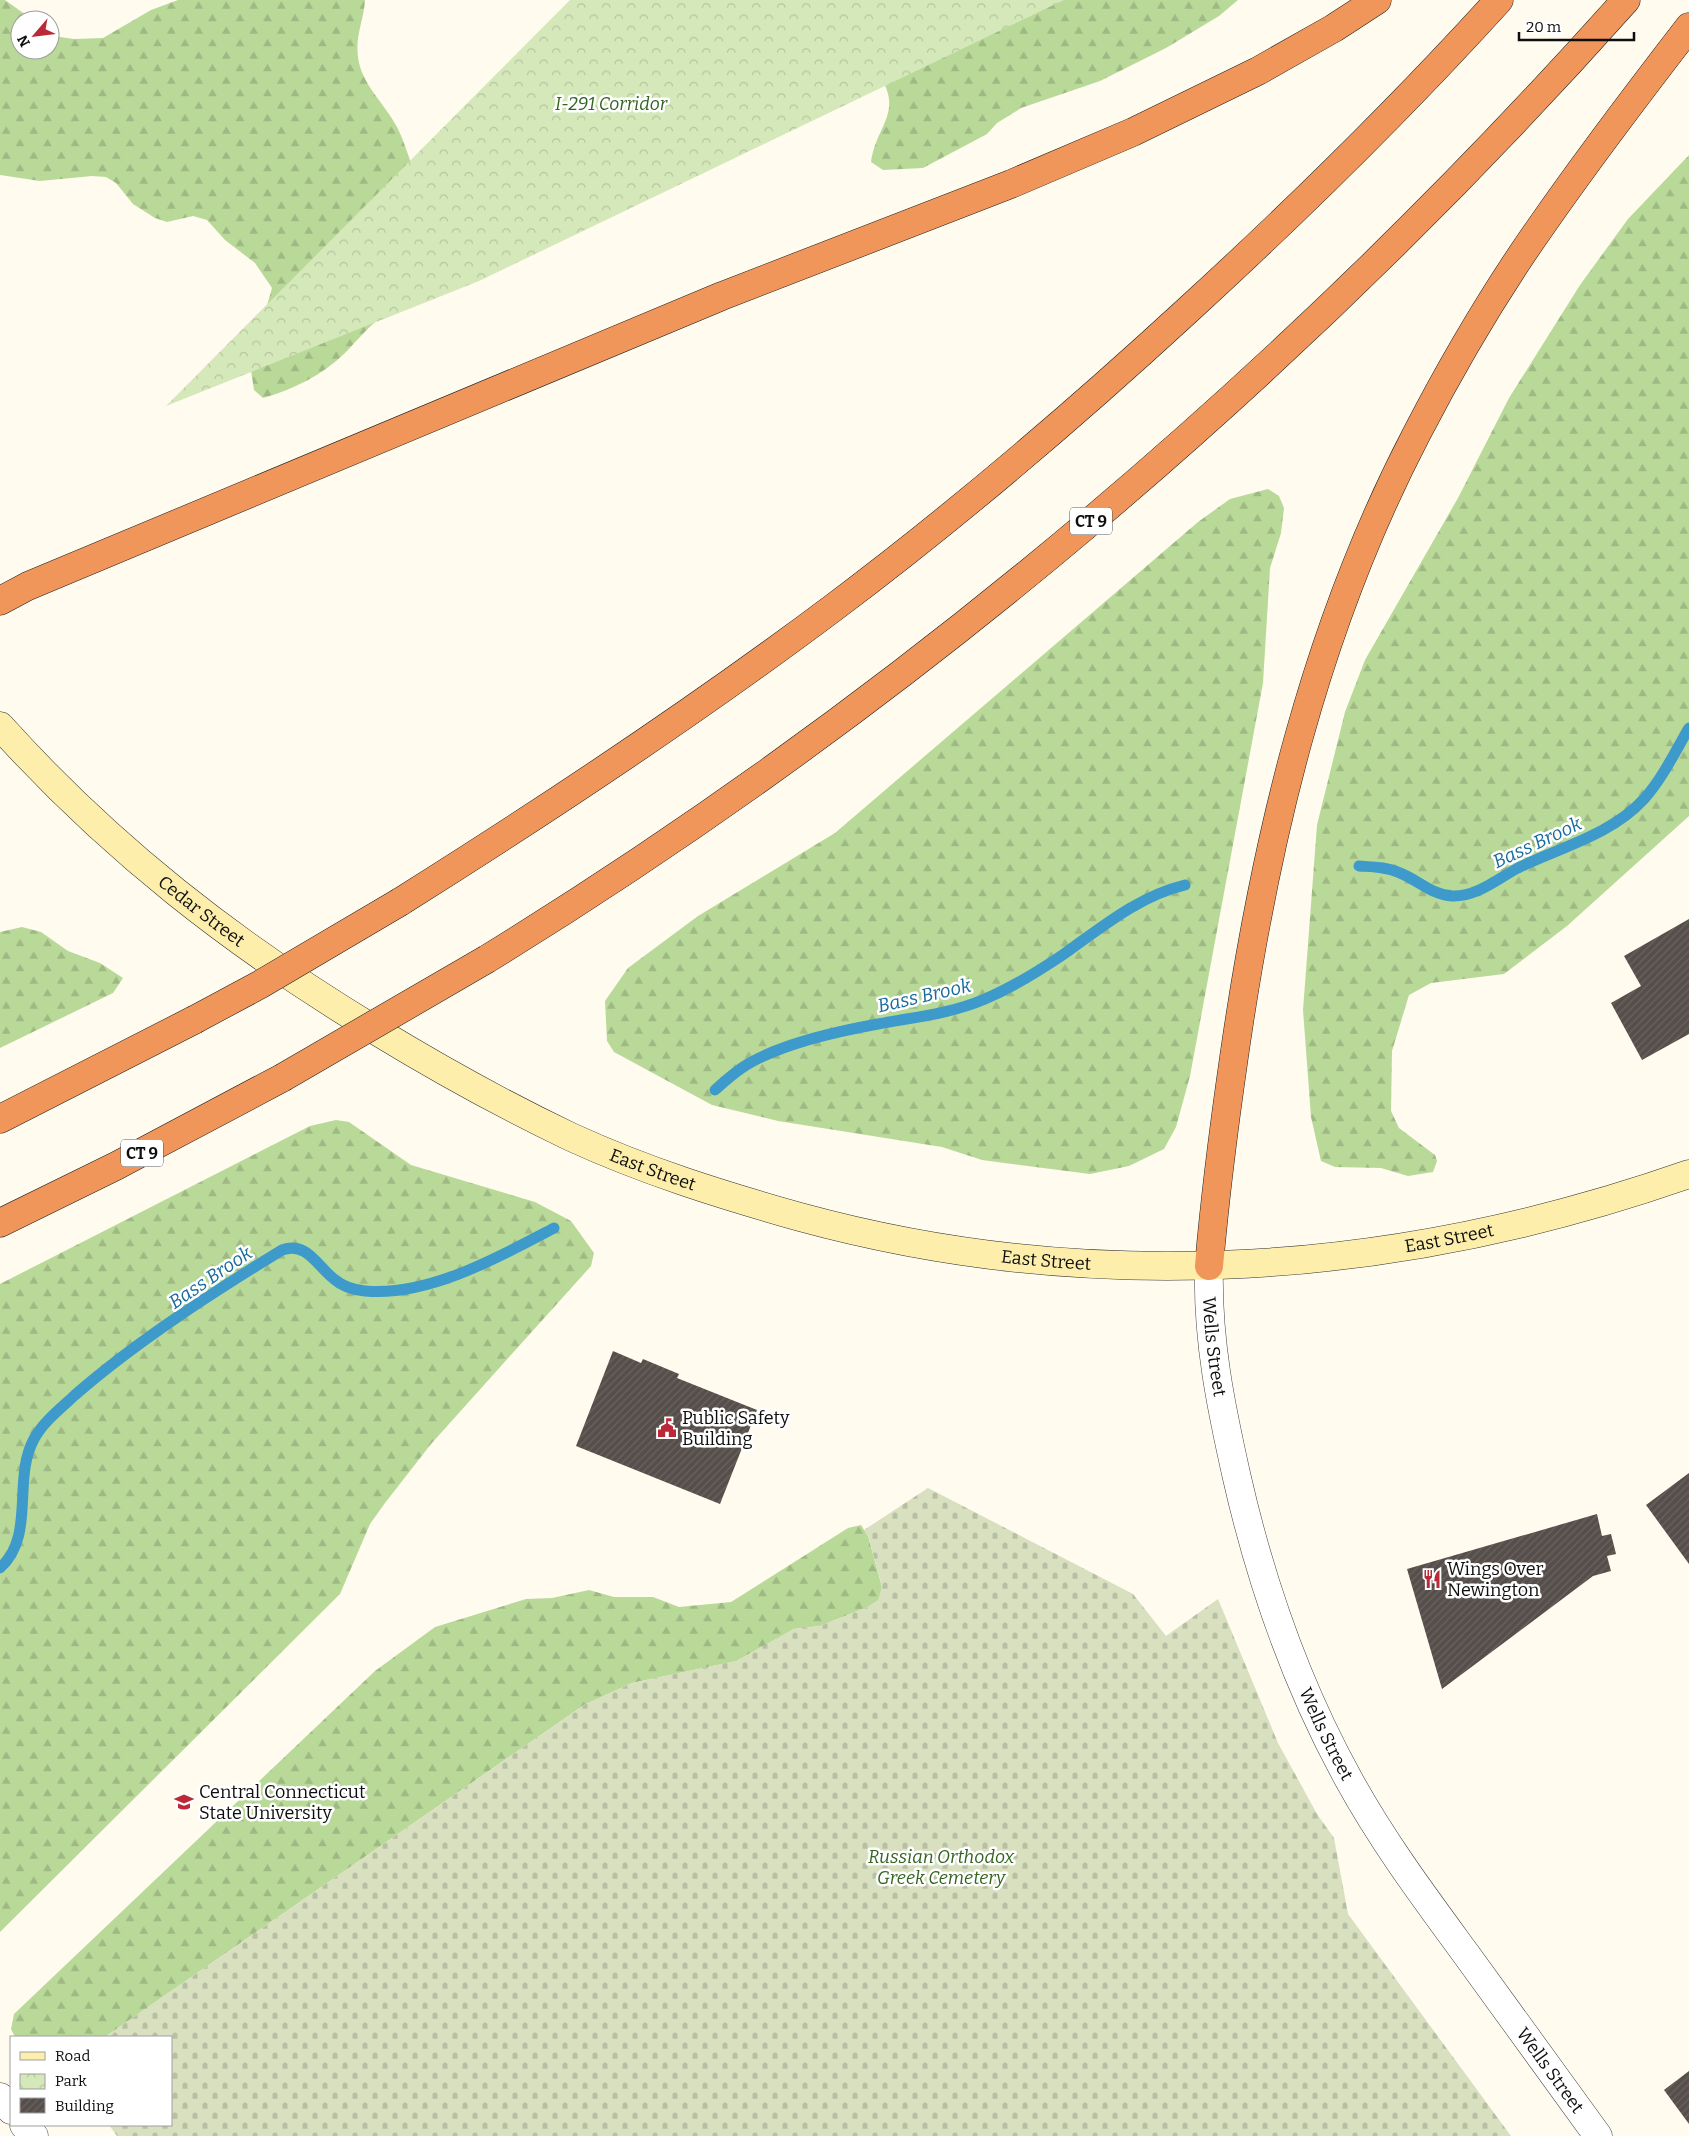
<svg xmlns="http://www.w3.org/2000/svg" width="1689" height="2136" font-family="Bitter,serif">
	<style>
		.forest { fill: url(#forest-firs) }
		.cemetery { fill: url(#cemetery-stones) }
		.park { fill: url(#park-crowns) }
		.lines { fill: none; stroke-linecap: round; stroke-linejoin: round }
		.stream { stroke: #3d9aca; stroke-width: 11 }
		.building { fill: url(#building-hatch) }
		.street-casing { stroke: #414141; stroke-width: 29 }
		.secondary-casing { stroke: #303030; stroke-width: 29 }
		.highway-casing { stroke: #1f1f1f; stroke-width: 29 }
		.street { stroke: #fff; stroke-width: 28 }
		.secondary { stroke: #fdefab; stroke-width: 28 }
		.highway { stroke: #f1965a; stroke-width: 28 }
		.highway-bridge-casing { stroke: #1f1f1f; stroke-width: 29; stroke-linecap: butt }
		.highway-bridge { stroke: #f1965a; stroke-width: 28 }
		.labels { text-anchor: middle; stroke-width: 5; stroke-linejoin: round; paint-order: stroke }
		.shield { fill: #fff; stroke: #565656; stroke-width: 1 }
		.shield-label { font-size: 16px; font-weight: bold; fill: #0e0e0e }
		.park-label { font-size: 18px; font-style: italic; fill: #32641f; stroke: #fff }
		.street-label { font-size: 18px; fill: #0e0e0e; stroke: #fff }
		.poi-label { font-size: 18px; fill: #0e0e0e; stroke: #fff; text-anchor: start }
		.water-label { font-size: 19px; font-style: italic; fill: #196b9d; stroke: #fff }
	</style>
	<defs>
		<pattern id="forest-firs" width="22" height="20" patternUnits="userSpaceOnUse" patternTransform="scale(1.25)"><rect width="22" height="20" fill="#b9d999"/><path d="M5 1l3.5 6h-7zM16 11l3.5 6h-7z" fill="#9eb983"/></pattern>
		<pattern id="cemetery-stones" width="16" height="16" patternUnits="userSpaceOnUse" patternTransform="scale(1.25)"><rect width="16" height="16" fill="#d8e0c0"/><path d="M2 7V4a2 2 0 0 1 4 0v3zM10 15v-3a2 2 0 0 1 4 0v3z" fill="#b8bfa4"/></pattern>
		<pattern id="park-crowns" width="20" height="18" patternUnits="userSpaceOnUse" patternTransform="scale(1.25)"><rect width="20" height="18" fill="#d4e8b9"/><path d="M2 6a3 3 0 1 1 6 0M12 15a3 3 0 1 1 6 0" fill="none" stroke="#b5c69e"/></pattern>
		<pattern id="building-hatch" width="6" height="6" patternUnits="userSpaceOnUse" patternTransform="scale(1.25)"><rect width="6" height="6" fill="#564e4a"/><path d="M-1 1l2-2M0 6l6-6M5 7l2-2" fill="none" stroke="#696360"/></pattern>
	</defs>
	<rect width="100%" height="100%" fill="#fffbef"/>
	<g class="forest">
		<path d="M0,0h5l28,20h-13v30h30v-19l10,6 14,2 29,-1 48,-28 27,-10h187c-1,20 -10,35 -7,57 3,27 27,47 39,70 8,16 13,34 19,51l361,-178h461l-19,16 -53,32 -66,33 -79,27 -24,15 -10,11 -64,34 -40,2 -12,-8c5,-36 33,-50 8,-87l-501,245c-13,10 -22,22 -33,33 -24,23 -51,36 -82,45l-9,-8 -4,-26 22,-76 -17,-25 -30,-23 -18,-20 -14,-4 -26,6 -12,-4 -22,-14 -17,-21 -10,-6 -14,-1 -52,5 -40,-6z"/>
		<polygon points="1689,155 1689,816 1567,926 1504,974 1431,983 1409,995 1392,1051 1391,1111 1399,1128 1435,1155 1437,1161 1433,1172 1408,1176 1381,1168 1335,1167 1321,1161 1311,1117 1303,1010 1317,825 1345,712 1365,660 1458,498 1509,398 1580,285 1628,219"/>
		<polygon points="1268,489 1279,496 1284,508 1281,533 1270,568 1263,683 1190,1076 1176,1127 1164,1149 1129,1166 1090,1174 982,1160 942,1147 778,1121 712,1105 614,1052 607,1041 605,1001 628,968 698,916 835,833 1198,522 1230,499"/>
		<polygon points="22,927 41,932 68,951 100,963 123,978 113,993 0,1048 0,932"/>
		<polygon points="336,1120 349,1122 411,1165 535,1202 571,1221 594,1253 591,1266 431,1444 385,1503 370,1524 340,1594 0,1932 0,1284 310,1126"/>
		<polygon points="861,1525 868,1536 882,1587 879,1600 868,1607 820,1626 794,1629 737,1661 632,1683 584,1705 105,2037 15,2037 11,2029 14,2014 375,1671 435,1627 526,1599 552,1598 589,1590 614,1597 653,1597 679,1607 731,1602 848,1528"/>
	</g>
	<polygon class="cemetery" points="928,1488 1133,1594 1166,1636 1218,1599 1278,1743 1317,1814 1334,1838 1348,1914 1511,2136 117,2136 109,2125 171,2125 171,2037 105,2037 584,1705 632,1683 736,1661 794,1629 820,1626 868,1607 878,1600 882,1586 868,1536 864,1530"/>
	<polygon class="park" points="570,0 1064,0 479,281 166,406"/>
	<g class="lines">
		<g class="stream">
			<path d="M1359,866c14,1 28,1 41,7 18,7 32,22 52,23 25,1 45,-17 66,-28 43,-21 93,-33 126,-69 18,-20 31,-47 45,-71"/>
			<path d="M715,1090c11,-10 21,-19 33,-26 34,-20 91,-33 130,-40 37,-7 72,-10 107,-25 28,-12 54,-28 79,-45 38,-27 75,-58 121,-69"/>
			<path d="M0,1568c36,-32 12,-89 34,-129 9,-17 26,-30 41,-44 62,-54 137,-102 207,-145 25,-9 35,16 52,29 8,7 20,11 31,12 63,6 136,-35 189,-63"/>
		</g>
	</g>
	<g class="building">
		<polygon points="1689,919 1689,1034 1642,1060 1611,1003 1641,986 1624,956"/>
		<polygon points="613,1351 641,1363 643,1359 679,1374 677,1378 757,1410 720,1504 576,1446"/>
		<polygon points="1689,1473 1689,1564 1646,1505"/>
		<polygon points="1597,1514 1602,1536 1611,1534 1616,1554 1607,1556 1611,1571 1593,1576 1442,1689 1407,1569"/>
		<polygon points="1689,2071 1689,2124 1664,2090"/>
	</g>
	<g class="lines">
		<g class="street-casing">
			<g id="street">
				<path id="s1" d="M1209,1266c-2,74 12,141 28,212 24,105 60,208 112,302 34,62 76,118 117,174 44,61 88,122 132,182"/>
				<polyline points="0,2097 11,2110"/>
				<polyline points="24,2125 34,2136"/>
			</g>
		</g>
		<g class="secondary-casing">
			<g id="secondary">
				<path id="s2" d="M0,726c111,123 233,218 375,304 64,39 129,75 196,107 74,34 151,58 229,80 296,81 601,58 889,-43"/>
			</g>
		</g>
		<g class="highway-casing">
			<g id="highway">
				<polyline points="0,601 28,586 722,296 1011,184 1133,132 1258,71 1334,28 1377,0"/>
				<path d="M400,902c148,-93 293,-189 433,-294 124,-93 242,-194 356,-299 108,-99 212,-201 310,-309"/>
				<path d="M487,959c424,-261 808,-588 1139,-959"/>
				<polyline points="0,1119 194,1020"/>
				<polyline points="0,1223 116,1166 282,1078"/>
				<path d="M1209,1266c6,-70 15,-140 25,-209 31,-216 81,-429 183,-624 31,-60 65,-119 103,-176 53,-79 111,-155 169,-230"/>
			</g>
		</g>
		<use href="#street" class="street"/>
		<use href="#secondary" class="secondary"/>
		<use href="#highway" class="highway"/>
		<g class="highway-bridge-casing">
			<g id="highway-bridge">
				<polyline points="194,1020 261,984 400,902"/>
				<polyline points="282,1078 487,959"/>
			</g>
		</g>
		<use href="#highway-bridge" class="highway-bridge"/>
	</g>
	<defs>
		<g id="civic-bare" transform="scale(1.5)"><path d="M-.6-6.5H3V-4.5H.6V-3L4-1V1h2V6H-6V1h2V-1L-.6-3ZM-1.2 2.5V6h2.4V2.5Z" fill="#bb2838" stroke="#fff" stroke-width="2.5" paint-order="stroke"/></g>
		<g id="restaurant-bare" transform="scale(1.5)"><path d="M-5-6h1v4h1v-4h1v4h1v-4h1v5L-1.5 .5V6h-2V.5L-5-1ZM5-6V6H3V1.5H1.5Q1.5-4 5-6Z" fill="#bb2838" stroke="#fff" stroke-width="2.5" paint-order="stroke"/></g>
		<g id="university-bare" transform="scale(1.5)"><path d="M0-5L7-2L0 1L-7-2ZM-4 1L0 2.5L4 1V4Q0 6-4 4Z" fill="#bb2838" stroke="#fff" stroke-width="2.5" paint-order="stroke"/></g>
	</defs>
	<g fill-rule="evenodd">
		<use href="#civic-bare" x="667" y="1428"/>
		<use href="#restaurant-bare" x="1432" y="1579"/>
		<use href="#university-bare" x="184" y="1802"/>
	</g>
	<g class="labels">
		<g class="shield">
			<rect x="1070" y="507.5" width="42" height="27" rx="4"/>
			<rect x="121" y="1139.5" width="42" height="27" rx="4"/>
		</g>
		<g class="shield-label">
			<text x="1091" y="527">CT 9</text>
			<text x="142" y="1159">CT 9</text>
		</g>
		<g class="park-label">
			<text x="611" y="110">I-291 Corridor</text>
			<text x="941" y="1863">Russian Orthodox<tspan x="941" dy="21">Greek Cemetery</tspan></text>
		</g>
		<g class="street-label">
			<text dy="6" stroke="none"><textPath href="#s2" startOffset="274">Cedar Street</textPath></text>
			<text dy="6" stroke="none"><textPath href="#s2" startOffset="796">East Street</textPath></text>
			<text dy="6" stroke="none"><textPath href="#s2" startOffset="1606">East Street</textPath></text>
			<text dy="6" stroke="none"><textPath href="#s2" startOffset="1201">East Street</textPath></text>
			<text dy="6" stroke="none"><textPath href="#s1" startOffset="81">Wells Street</textPath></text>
			<text dy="6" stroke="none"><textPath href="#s1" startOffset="486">Wells Street</textPath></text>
			<text dy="6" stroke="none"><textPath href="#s1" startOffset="891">Wells Street</textPath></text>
		</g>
		<g class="poi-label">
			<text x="682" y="1424">Public Safety<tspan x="682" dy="21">Building</tspan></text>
			<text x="1447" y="1575">Wings Over<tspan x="1447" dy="21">Newington</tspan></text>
			<text x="199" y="1798">Central Connecticut<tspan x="199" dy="21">State University</tspan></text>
		</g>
		<g class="water-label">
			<text transform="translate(1537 842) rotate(-25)" y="7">Bass Brook</text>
			<text transform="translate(924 995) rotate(-13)" y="7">Bass Brook</text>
			<text transform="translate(210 1277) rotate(-34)" y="7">Bass Brook</text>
		</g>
	</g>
	<rect x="10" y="2036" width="162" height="90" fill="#ffffff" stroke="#9f9f9f"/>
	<rect x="20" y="2052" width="25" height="8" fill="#fdefab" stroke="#9f9f9f"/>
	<text x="55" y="2061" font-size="15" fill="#0e0e0e">Road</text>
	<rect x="20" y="2074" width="25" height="15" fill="url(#park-crowns)" stroke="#9f9f9f"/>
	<text x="55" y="2086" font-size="15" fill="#0e0e0e">Park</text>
	<rect x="20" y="2098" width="25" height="15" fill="url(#building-hatch)" stroke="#9f9f9f"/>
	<text x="55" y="2111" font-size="15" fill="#0e0e0e">Building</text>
	<g transform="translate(35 35) rotate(242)"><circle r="24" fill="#ffffff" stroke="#9f9f9f"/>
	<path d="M0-4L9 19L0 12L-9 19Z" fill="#bb2838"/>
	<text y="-8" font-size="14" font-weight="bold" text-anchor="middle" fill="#0e0e0e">N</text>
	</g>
	<path d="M1519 32v8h115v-8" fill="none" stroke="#0e0e0e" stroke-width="2.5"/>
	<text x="1526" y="32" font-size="15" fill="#0e0e0e" stroke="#ffffff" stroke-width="4" paint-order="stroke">20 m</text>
</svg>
